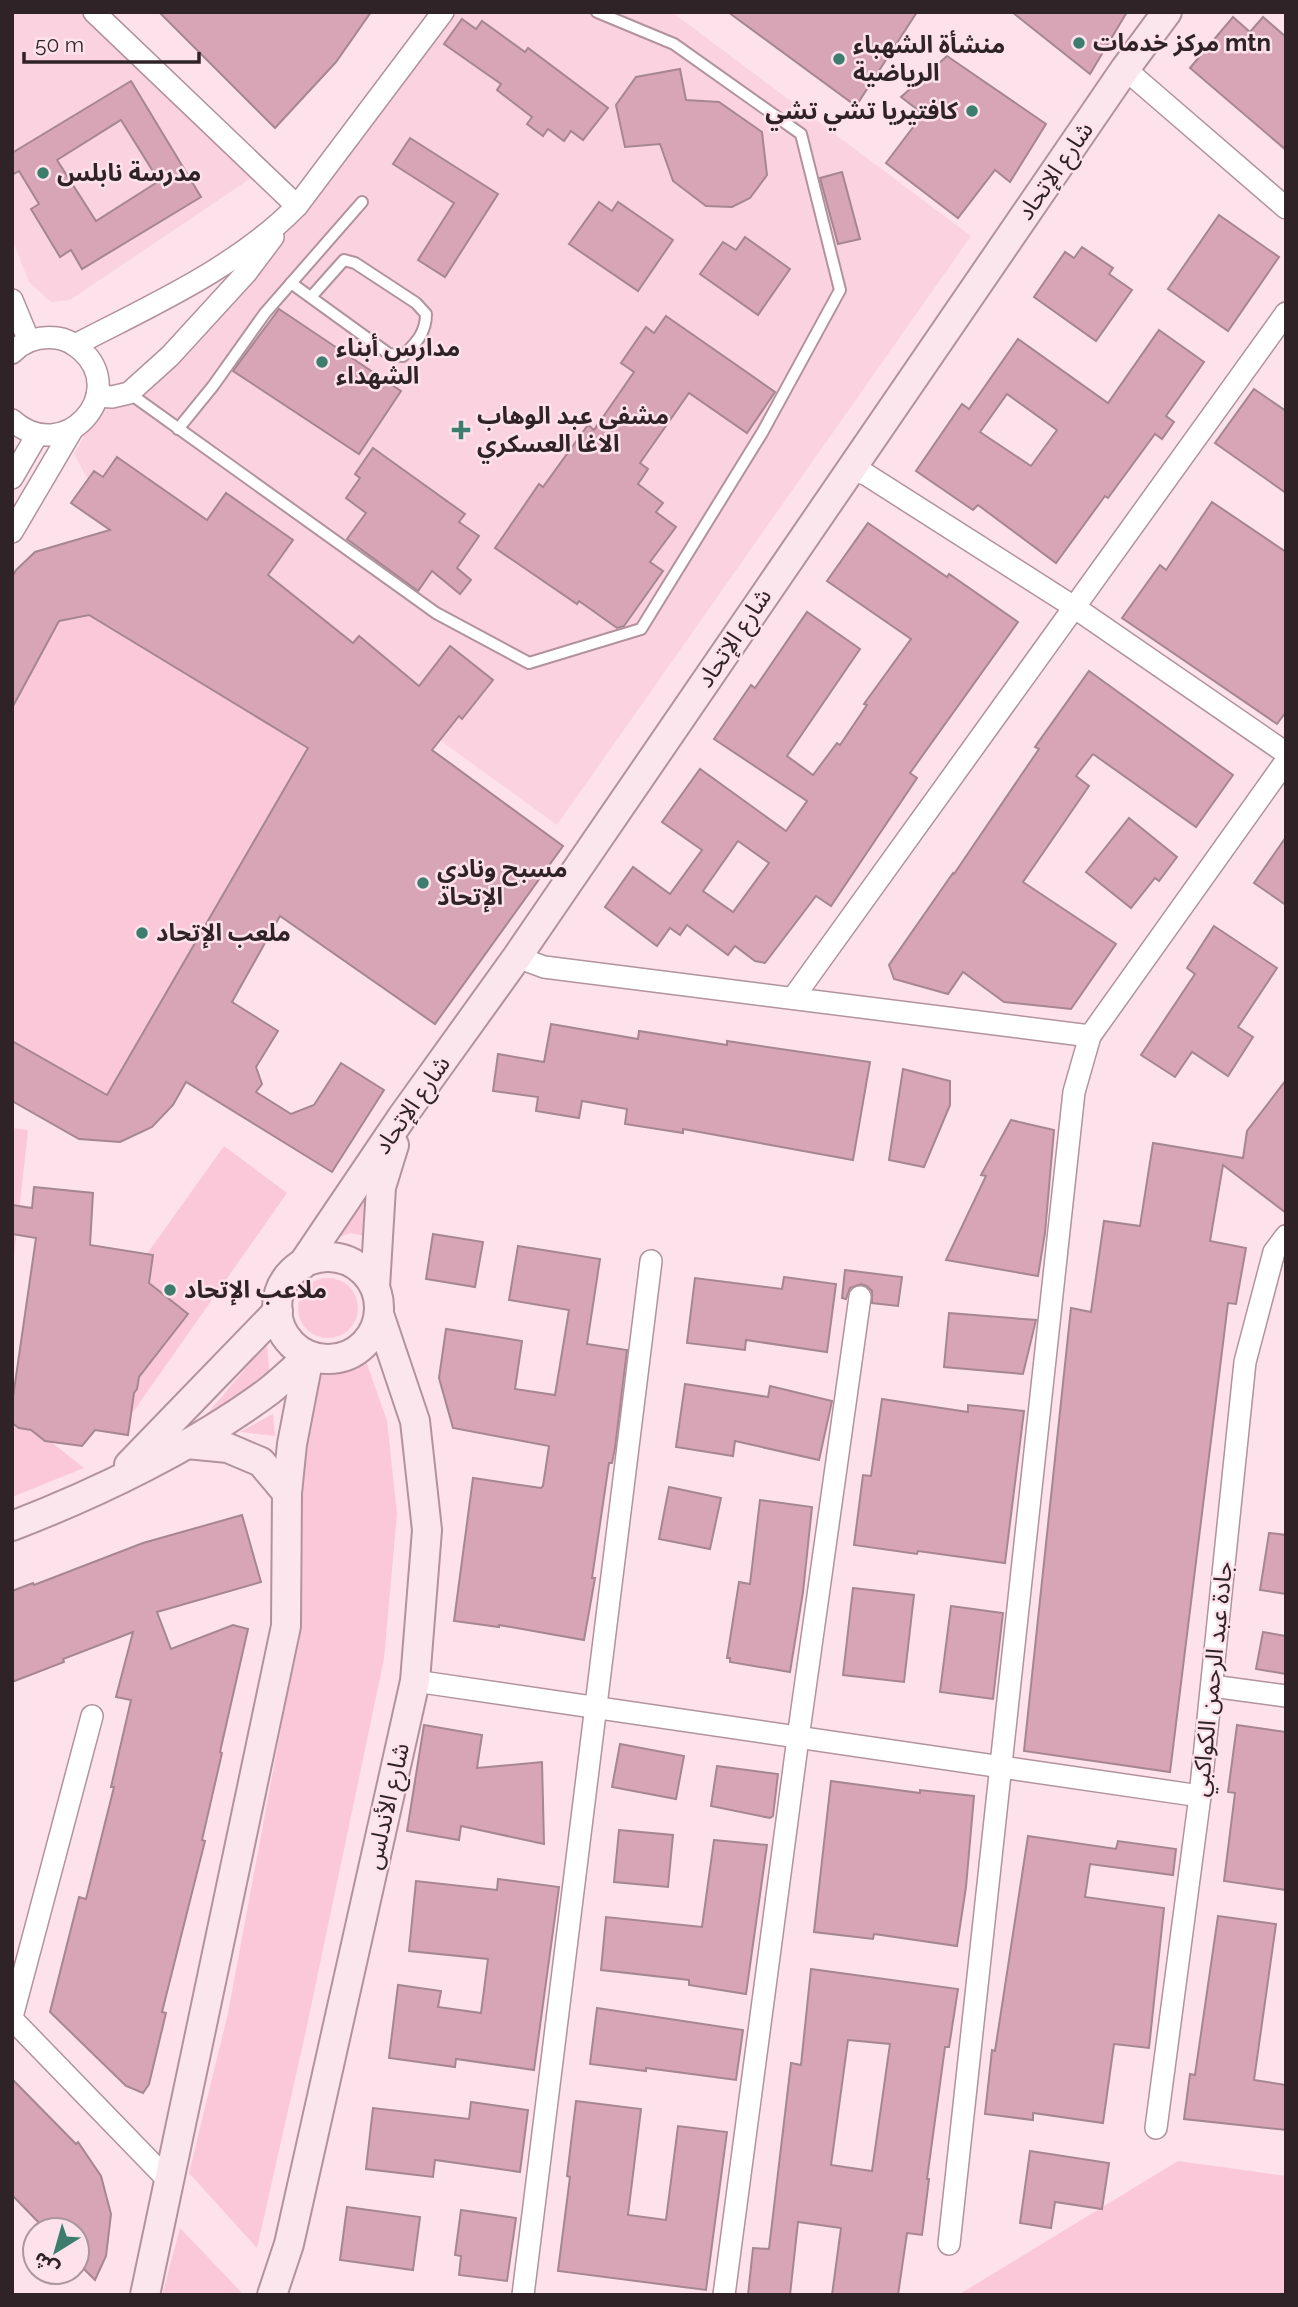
<svg xmlns="http://www.w3.org/2000/svg" width="1298" height="2307" font-family="Raleway,'Noto Sans Arabic',sans-serif">
	<style>
		.built { fill: #fbd2e0 }
		.green { fill: #fbc8da }
		.building { fill: #d8a5b7; stroke: #a58691; stroke-width: 2; fill-rule: evenodd }
		.lines { fill: none; stroke-linecap: round; stroke-linejoin: round }
		.lane-casing { stroke: #b1929d; stroke-width: 14 }
		.street-casing { stroke: #b1929d; stroke-width: 24 }
		.secondary-casing { stroke: #b1929d; stroke-width: 32 }
		.lane { stroke: #fff; stroke-width: 10 }
		.street { stroke: #fff; stroke-width: 21 }
		.secondary { stroke: #fce6ee; stroke-width: 28 }
		.poi-dot { fill: #3c7d6d; stroke: #fde2eb; stroke-width: 2.5 }
		.labels { text-anchor: middle; stroke-width: 5; stroke-linejoin: round; paint-order: stroke }
		.poi-label { font-size: 24px; font-weight: bold; fill: #2f2327; stroke: #fde2eb; text-anchor: start }
		.street-label { font-size: 24px; fill: #2f2327; stroke: #fde2eb }
	</style>
	<rect width="100%" height="100%" fill="#fde2eb"/>
	<g class="built">
		<polygon points="12,12 80,12 254,176 70,300 51,302 29,282 12,239"/>
		<polygon points="444,12 672,12 971,236 557,825 93,489 74,454 100,407 258,259"/>
	</g>
	<g class="green">
		<path d="M78,539l27,2 262,224 -194,340 -21,22 -32,15 -41,-3 -67,-38v-524c14,-26 40,-31 66,-38z"/>
		<polygon points="12,1128 28,1130 12,1275"/>
		<polygon points="224,1146 287,1193 119,1432 51,1388"/>
		<polygon points="370,1178 369,1237 351,1233 331,1240"/>
		<circle cx="328" cy="1308" r="30"/>
		<polygon points="267,1343 270,1381 192,1432"/>
		<polygon points="364,1355 387,1421 397,1514 384,1659 305,2035 257,2248 189,2173 228,2013 302,1615 303,1448 318,1370 346,1366"/>
		<polygon points="12,1411 84,1468 12,1497"/>
		<polygon points="273,1414 275,1436 240,1432"/>
		<polygon points="1178,2161 1286,2176 1286,2295 958,2295"/>
		<polygon points="180,2228 244,2295 162,2295"/>
	</g>
	<g class="building">
		<polygon points="159,12 371,12 336,62 275,128"/>
		<polygon points="728,12 917,12 856,106"/>
		<polygon points="1012,12 1127,12 1090,74"/>
		<polygon points="1233,17 1250,32 1263,17 1286,37 1286,150 1190,68"/>
		<polygon points="462,19 476,29 482,21 525,52 528,48 608,108 583,140 571,131 564,141 548,129 543,136 527,124 532,117 497,90 501,84 444,44"/>
		<polygon points="947,56 1046,124 1010,182 995,170 958,218 886,163 923,114 901,97"/>
		<polygon points="680,69 686,100 719,102 762,132 767,175 750,198 732,207 706,206 673,181 660,144 625,147 616,105 636,77"/>
		<path d="M131,81l70,116 -119,72 -11,-19 -11,7 -29,-48 8,-5 -20,-33 -7,4v-22zM121,120l38,61 -63,40 -39,-61z"/>
		<polygon points="410,138 498,194 445,277 418,260 454,203 393,164"/>
		<polygon points="842,172 860,239 838,244 820,178"/>
		<polygon points="599,202 612,211 618,202 673,240 638,291 569,244"/>
		<polygon points="1219,215 1279,257 1228,331 1168,289"/>
		<polygon points="745,237 790,269 758,315 700,274 723,242 736,250"/>
		<polygon points="1082,247 1113,268 1109,274 1132,290 1096,341 1034,297 1065,252 1074,258"/>
		<polygon points="279,309 401,391 359,454 233,371"/>
		<polygon points="666,316 775,392 747,433 689,393 640,463 648,469 638,484 663,503 656,512 676,527 650,562 663,571 624,626 617,628 579,601 577,604 495,548 539,484 543,487 588,425 594,430 634,372 621,363 646,327 654,333"/>
		<path d="M1159,330l45,32 -38,54 8,6 -12,17 -7,-5 -47,64 -3,-2 -49,67 -78,-58 -5,5 -57,-39 46,-67 7,5 49,-70 90,64zM1007,394l50,36 -26,36 -51,-34z"/>
		<polygon points="1254,389 1286,411 1286,493 1215,443"/>
		<polygon points="373,448 465,514 459,522 479,536 457,568 471,580 460,594 432,571 418,591 347,539 366,513 346,498 360,478 355,474"/>
		<polygon points="117,457 207,520 226,493 293,540 268,575 353,643 359,636 419,686 450,646 493,680 462,719 459,716 432,750 563,846 435,1024 280,916 232,1002 278,1031 256,1067 262,1084 256,1092 291,1114 314,1105 341,1063 384,1090 332,1172 186,1082 173,1105 152,1127 120,1142 79,1139 12,1101 12,1041 107,1095 308,748 89,615 59,621 12,708 12,577 16,570 35,552 110,530 71,503 94,471 103,477"/>
		<polygon points="1212,502 1286,552 1286,712 1277,724 1122,618 1160,565 1166,570"/>
		<path d="M868,523l79,54 2,-3 69,48 -108,151 7,5 -86,128 -15,-10 -51,67 -10,-2 -20,-15 -7,9 -41,-30 -7,10 -10,-7 -13,18 -52,-39 28,-40 37,27 32,-44 -40,-28 38,-53 86,62 21,-30 -93,-62 37,-54 4,3 52,-76 53,37 -73,107 26,19 24,-32 3,2 27,-40 -3,-1 47,-65 -84,-58zM738,841l31,22 -36,49 -30,-21z"/>
		<polygon points="1089,671 1233,775 1196,827 1093,754 1076,776 1089,786 1023,882 1116,944 1071,1009 1004,1002 963,972 948,994 894,979 889,965 953,873 954,874 1039,749 1035,747"/>
		<polygon points="1129,818 1177,857 1159,881 1155,878 1131,908 1086,872"/>
		<polygon points="1286,837 1286,905 1254,883"/>
		<polygon points="1214,926 1277,968 1238,1027 1253,1037 1228,1076 1192,1052 1175,1077 1141,1055 1195,974 1187,968"/>
		<polygon points="551,1024 638,1039 639,1031 727,1045 727,1041 870,1062 853,1160 683,1129 683,1133 625,1124 627,1109 582,1101 579,1118 536,1111 538,1097 493,1091 498,1054 544,1062"/>
		<polygon points="903,1069 950,1081 950,1105 924,1167 889,1160"/>
		<polygon points="1286,1080 1286,1213 1223,1165 1210,1241 1246,1248 1236,1304 1228,1303 1170,1772 1024,1751 1071,1308 1091,1312 1104,1221 1140,1226 1153,1143 1243,1158 1247,1131"/>
		<polygon points="1011,1120 1054,1130 1045,1233 1038,1276 946,1260 986,1176 981,1175"/>
		<polygon points="34,1187 93,1193 90,1245 153,1255 149,1283 188,1314 139,1377 137,1389 134,1393 128,1435 95,1430 82,1446 45,1441 31,1430 19,1428 12,1423 12,1404 36,1238 12,1234 12,1205 32,1208"/>
		<polygon points="433,1234 483,1242 475,1287 426,1279"/>
		<polygon points="518,1246 600,1259 587,1344 627,1350 615,1448 612,1463 609,1463 592,1578 595,1578 584,1640 499,1625 499,1627 454,1621 473,1478 541,1488 543,1486 549,1446 453,1428 439,1378 446,1329 522,1341 515,1389 555,1395 569,1310 509,1300"/>
		<polygon points="845,1270 902,1277 898,1306 872,1303 872,1291 867,1286 861,1284 850,1288 846,1299 842,1298"/>
		<polygon points="784,1277 836,1284 827,1352 746,1340 745,1350 687,1343 695,1278 782,1289"/>
		<polygon points="949,1313 1036,1320 1023,1374 944,1367"/>
		<polygon points="685,1384 768,1397 770,1386 832,1401 819,1460 735,1441 733,1456 676,1447"/>
		<polygon points="882,1399 968,1412 968,1405 1024,1411 1005,1563 918,1551 917,1554 854,1545 863,1475 871,1476"/>
		<polygon points="669,1487 721,1498 710,1549 659,1539"/>
		<polygon points="760,1500 812,1507 803,1592 790,1672 730,1662 730,1658 727,1658 739,1582 750,1584"/>
		<polygon points="242,1515 261,1582 157,1612 171,1649 233,1625 248,1629 220,1752 222,1753 202,1840 205,1841 162,2012 166,2013 149,2084 143,2093 126,2086 50,2012 79,1897 86,1899 114,1787 111,1787 131,1700 116,1697 133,1632 63,1659 64,1662 12,1682 12,1591 33,1583 34,1585 143,1543"/>
		<polygon points="1269,1533 1286,1535 1286,1594 1260,1590"/>
		<polygon points="853,1588 914,1595 904,1682 843,1675"/>
		<polygon points="951,1606 1003,1613 993,1699 940,1692"/>
		<polygon points="1263,1632 1286,1636 1286,1674 1256,1669"/>
		<polygon points="424,1725 482,1735 477,1768 542,1762 544,1844 461,1826 459,1840 407,1831"/>
		<polygon points="1237,1725 1286,1732 1286,1890 1224,1881 1235,1793 1228,1792"/>
		<polygon points="620,1744 684,1756 676,1799 612,1787"/>
		<polygon points="717,1766 778,1774 773,1816 770,1818 711,1806"/>
		<polygon points="831,1781 920,1793 920,1790 974,1796 966,1887 957,1946 874,1934 873,1939 814,1932"/>
		<polygon points="619,1830 673,1835 668,1887 614,1882"/>
		<polygon points="1028,1836 1116,1849 1118,1841 1176,1849 1173,1875 1090,1864 1085,1897 1164,1908 1149,2048 1114,2044 1103,2123 1033,2113 1033,2120 985,2114 992,2050 995,2051"/>
		<polygon points="714,1840 767,1845 746,1994 689,1985 689,1980 601,1970 606,1917 702,1927"/>
		<polygon points="498,1879 559,1887 534,2070 456,2059 455,2067 389,2058 398,1985 441,1991 438,2007 481,2013 488,1959 409,1951 416,1881 497,1890"/>
		<polygon points="1218,1916 1276,1924 1254,2080 1286,2085 1286,2130 1184,2119 1190,2074 1195,2075"/>
		<path d="M811,1969l147,20 -9,58h-4l-18,132h2l-7,56 -15,-2 -9,62h-66l9,-67 -43,-6 -8,73h-42l5,-47 16,1 22,-186 10,2zM848,2040l42,4 -18,127 -41,-6z"/>
		<polygon points="597,2008 743,2030 736,2080 646,2068 646,2071 590,2064"/>
		<polygon points="12,2079 76,2144 78,2142 101,2176 111,2214 106,2256 95,2280 77,2262 77,2230 46,2230 12,2195"/>
		<polygon points="576,2101 641,2109 628,2215 666,2220 678,2126 727,2132 706,2290 558,2271 570,2177 567,2176"/>
		<polygon points="471,2102 528,2110 520,2172 435,2160 433,2177 366,2169 373,2108 469,2119"/>
		<polygon points="1030,2151 1109,2163 1102,2209 1055,2202 1051,2228 1020,2223"/>
		<polygon points="347,2207 420,2217 413,2270 340,2260"/>
		<polygon points="461,2210 516,2218 507,2281 459,2275 461,2256 455,2255"/>
	</g>
	<g class="lines">
		<g class="lane-casing">
			<g id="lane">
				<path d="M291,283l98,71 14,2c13,-13 23,-23 23,-42l-10,-11 -61,-40 -11,-3 -33,37"/>
				<polyline points="129,393 436,613 529,663 641,629 762,433 840,290 801,134 674,44 597,12"/>
				<polyline points="178,429 213,386 265,313 362,202"/>
			</g>
		</g>
		<g class="street-casing">
			<g id="street">
				<polyline points="94,12 297,206"/>
				<polyline points="1125,69 1286,208"/>
				<polyline points="12,300 29,341"/>
				<path d="M75,345c75,-39 163,-78 222,-139l146,-194"/>
				<path d="M12,353c12,-13 29,-17 45,-15 9,1 17,6 24,12 49,43 -17,117 -69,70"/>
				<polyline points="97,396 112,397 129,393 170,356 246,273 273,237"/>
				<polyline points="850,468 867,475 1074,607 1286,753"/>
				<polyline points="12,478 37,435"/>
				<polyline points="12,532 72,430"/>
				<polyline points="517,957 544,967 1090,1036"/>
				<polyline points="793,998 1286,313"/>
				<polyline points="415,1681 1200,1796"/>
				<polyline points="1212,1686 1286,1696"/>
				<polyline points="12,2017 92,1716"/>
				<polyline points="12,2019 170,2182"/>
				<polyline points="1156,2128 1200,1796 1245,1362 1274,1252 1286,1236"/>
				<polyline points="949,2244 1074,1092 1090,1036 1286,761"/>
				<polyline points="523,2295 651,1261"/>
				<polyline points="724,2295 798,1738 860,1297"/>
			</g>
		</g>
		<g class="secondary-casing">
			<g id="secondary">
				<circle cx="328" cy="1308" r="51"/>
				<polyline points="302,1265 402,1117 517,957 1125,69 1167,12"/>
				<polyline points="375,1287 381,1187 394,1145"/>
				<polyline points="187,1444 228,1448 261,1462 287,1493"/>
				<polyline points="129,1465 278,1311"/>
				<path d="M12,1526c86,-33 183,-80 257,-135 14,-11 27,-24 40,-35"/>
				<polyline points="145,2295 286,1626 287,1493 292,1444 309,1356"/>
				<polyline points="272,2295 289,2244 415,1681 427,1530 415,1421 379,1314"/>
			</g>
		</g>
		<use href="#lane" class="lane"/>
		<use href="#street" class="street"/>
		<use href="#secondary" class="secondary"/>
	</g>
	<g class="poi-dot">
		<circle cx="1079" cy="43" r="7"/>
		<circle cx="839" cy="59" r="7"/>
		<circle cx="972" cy="111" r="7"/>
		<circle cx="43" cy="173" r="7"/>
		<circle cx="322" cy="362" r="7"/>
		<path d="M457.5 419.5h7v7h7v7h-7v7h-7v-7h-7v-7h7z"/>
		<circle cx="423" cy="883" r="7"/>
		<circle cx="142" cy="933" r="7"/>
		<circle cx="170" cy="1290" r="7"/>
	</g>
	<g class="labels">
		<g class="poi-label">
			<text x="1093" y="51">مركز خدمات mtn</text>
			<text x="853" y="53">منشأة الشهباء<tspan x="853" dy="28">الرياضية</tspan></text>
			<text x="958" y="119" text-anchor="end">كافتيريا تشي تشي</text>
			<text x="57" y="181">مدرسة نابلس</text>
			<text x="336" y="356">مدارس أبناء<tspan x="336" dy="28">الشهداء</tspan></text>
			<text x="477" y="424">مشفى عبد الوهاب<tspan x="477" dy="28">الاغا العسكري</tspan></text>
			<text x="437" y="877">مسبح ونادي<tspan x="437" dy="28">الإتحاد</tspan></text>
			<text x="156" y="941">ملعب الإتحاد</text>
			<text x="184" y="1298">ملاعب الإتحاد</text>
		</g>
		<g class="street-label">
			<text transform="translate(1055 171) rotate(-55)" y="8">شارع الإتحاد</text>
			<text transform="translate(734 638) rotate(-56)" y="8">شارع الإتحاد</text>
			<text transform="translate(412 1105) rotate(-55)" y="8">شارع الإتحاد</text>
			<text transform="translate(1212 1679) rotate(-84)" y="8">جادة عبد الرحمن الكواكبي</text>
			<text transform="translate(387 1806) rotate(-77)" y="8">شارع الأندلس</text>
		</g>
	</g>
	<rect width="1298" height="2307" fill="none" stroke="#2f2327" stroke-width="28"/>
	<g transform="translate(56 2251) rotate(217)"><circle r="33" fill="#fde2eb" stroke="#ab969d" stroke-width="2"/>
	<path d="M0-5L12 26L0 18L-12 26Z" fill="#3c7d6d"/>
	<text y="-10" font-size="19" font-weight="bold" text-anchor="middle" fill="#2f2327">ش</text>
	</g>
	<path d="M24 52v10h175v-10" fill="none" stroke="#2f2327" stroke-width="3.5"/>
	<text x="35" y="52" font-size="21" fill="#2f2327" stroke="#fde2eb" stroke-width="5" paint-order="stroke">50 m</text>
</svg>
